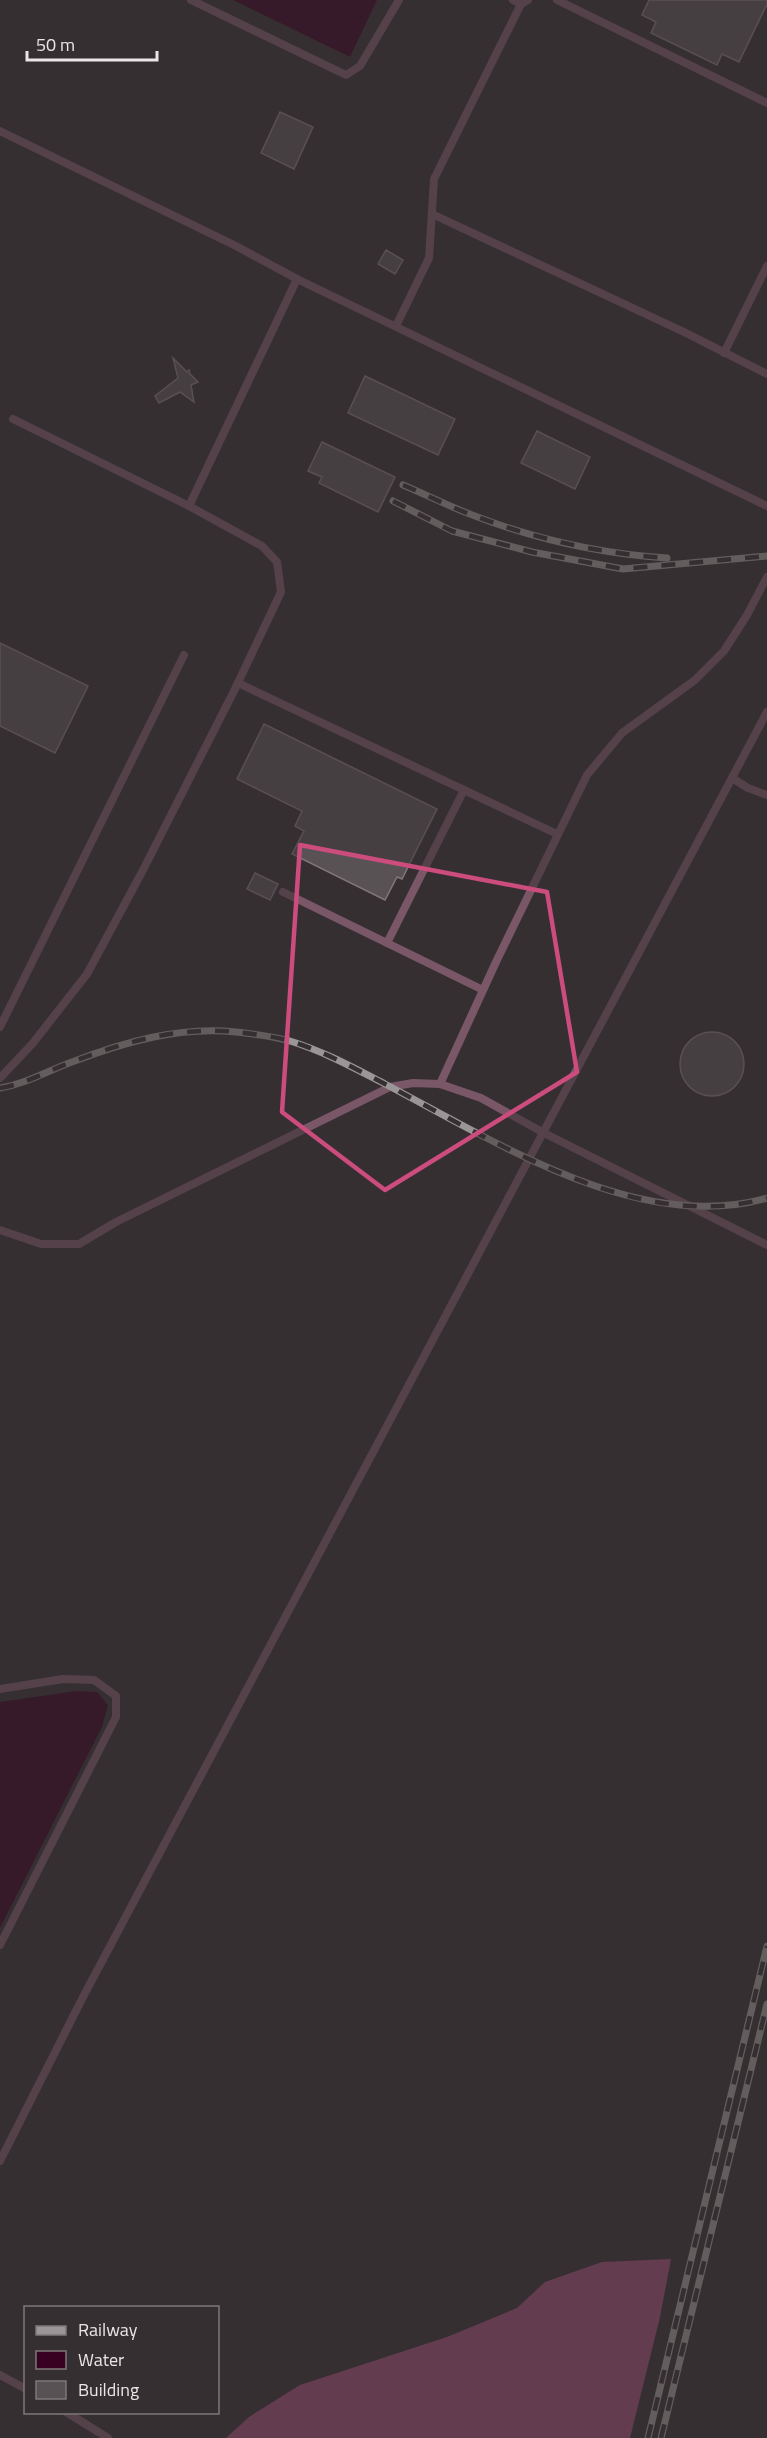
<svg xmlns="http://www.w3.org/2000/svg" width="767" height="2438" font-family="'Titillium Web',sans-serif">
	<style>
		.forest { fill: #9b4d75 }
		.water { fill: #380122 }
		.building { fill: #595255; stroke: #7f777a; stroke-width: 1.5 }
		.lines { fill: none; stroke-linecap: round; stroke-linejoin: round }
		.lane { stroke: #7a5767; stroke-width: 8 }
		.rail-casing { stroke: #9a9596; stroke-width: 7 }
		.rail { stroke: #362f32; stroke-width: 4.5; stroke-dasharray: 14; stroke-linecap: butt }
		.marked { fill: none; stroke: #cc4c7e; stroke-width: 4.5; stroke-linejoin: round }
	</style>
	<rect width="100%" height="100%" fill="#362f32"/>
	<polygon class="forest" points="671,2259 660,2317 630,2438 226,2438 249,2417 300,2385 447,2337 517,2308 545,2282 602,2262"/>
	<g class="water">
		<polygon points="233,0 377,0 350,57"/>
		<polygon points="76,1691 97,1692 108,1705 102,1727 0,1928 0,1702"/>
	</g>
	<g class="building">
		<polygon points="649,0 767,0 767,4 739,62 722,54 717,65 651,33 656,22 642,15"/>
		<polygon points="280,112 313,127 294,169 261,153"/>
		<polygon points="386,250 403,260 395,274 378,264"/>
		<polygon points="173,358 187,372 189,370 190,374 198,382 191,385 194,402 180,392 159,403 155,396 178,378"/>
		<polygon points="365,376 455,419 438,455 348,413"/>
		<polygon points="537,431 590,457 575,489 521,463"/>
		<polygon points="322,442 395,477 378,512 319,483 322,477 308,471"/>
		<polygon points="0,643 88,686 55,753 0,726"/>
		<polygon points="264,724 437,809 402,879 397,877 385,900 292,854 304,831 295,826 302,811 237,779"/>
		<polygon points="255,873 278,884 270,900 247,889"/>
		<circle cx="712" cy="1064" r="32"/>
	</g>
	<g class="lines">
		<g class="lane">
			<polyline points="191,0 346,75 360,66 399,0"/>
			<polyline points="513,0 521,4"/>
			<polyline points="557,0 767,103"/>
			<polyline points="0,131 234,245 297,279 767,506"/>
			<polyline points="432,214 684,332 767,374"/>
			<polyline points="396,326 429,258 434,179 521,4 528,0"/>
			<polyline points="724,353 767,266"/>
			<polyline points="189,506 297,279"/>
			<polyline points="238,683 557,834"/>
			<polyline points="732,778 748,788 767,795"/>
			<polyline points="283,892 483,990"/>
			<polyline points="387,943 464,790"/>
			<polyline points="0,1027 184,655"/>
			<polyline points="0,1078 33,1043 87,974 142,872 235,689 281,592 277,562 262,546 189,506 13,419"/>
			<polyline points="440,1084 496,962 587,775 622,733 695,680 724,651 747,615 767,577"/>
			<polyline points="0,1230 41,1244 79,1244 116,1222 390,1087 413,1083 440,1084 481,1098 544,1133 767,1245"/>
			<polyline points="0,1689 63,1679 94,1680 116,1696 116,1717 0,1945"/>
			<polyline points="0,2161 83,1997 767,712"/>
			<polyline points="0,2375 26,2389"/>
			<polyline points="66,2412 108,2438"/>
		</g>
		<g class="rail-casing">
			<g id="rail">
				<path d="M403,485c24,10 47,22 72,31 60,23 128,38 192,42"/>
				<polyline points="393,501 452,531 532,552 623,569 767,556"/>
				<path d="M0,1088c26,-4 47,-17 72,-26 52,-20 108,-36 164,-30 17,2 37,4 54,9 33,10 64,27 95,43 110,57 253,151 382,114"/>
				<polyline points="648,2438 767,1946"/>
				<polyline points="661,2438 767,2004"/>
			</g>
		</g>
		<use href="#rail" class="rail"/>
	</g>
	<path d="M0 0H767V2438H0ZM300,845l247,47 30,180 -192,118 -103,-78z" fill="#362f32" fill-opacity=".55" fill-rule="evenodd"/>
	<path class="marked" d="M300,845l247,47 30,180 -192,118 -103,-78z"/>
	<rect x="24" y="2306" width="195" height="108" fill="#362f32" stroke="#7e787a" stroke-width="1.5"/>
	<rect x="36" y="2326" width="30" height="9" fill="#9a9596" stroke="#7e787a" stroke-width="1.5"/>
	<text x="78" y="2336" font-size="18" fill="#eae6e7">Railway</text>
	<rect x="36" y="2351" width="30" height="18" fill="#380122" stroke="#7e787a" stroke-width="1.5"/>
	<text x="78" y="2366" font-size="18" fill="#eae6e7">Water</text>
	<rect x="36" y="2381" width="30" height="18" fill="#595255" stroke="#7e787a" stroke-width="1.5"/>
	<text x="78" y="2396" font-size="18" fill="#eae6e7">Building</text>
	<path d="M27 51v9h130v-9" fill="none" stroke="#eae6e7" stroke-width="3"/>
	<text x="36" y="51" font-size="18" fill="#eae6e7" stroke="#362f32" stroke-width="4.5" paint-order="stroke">50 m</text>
</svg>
